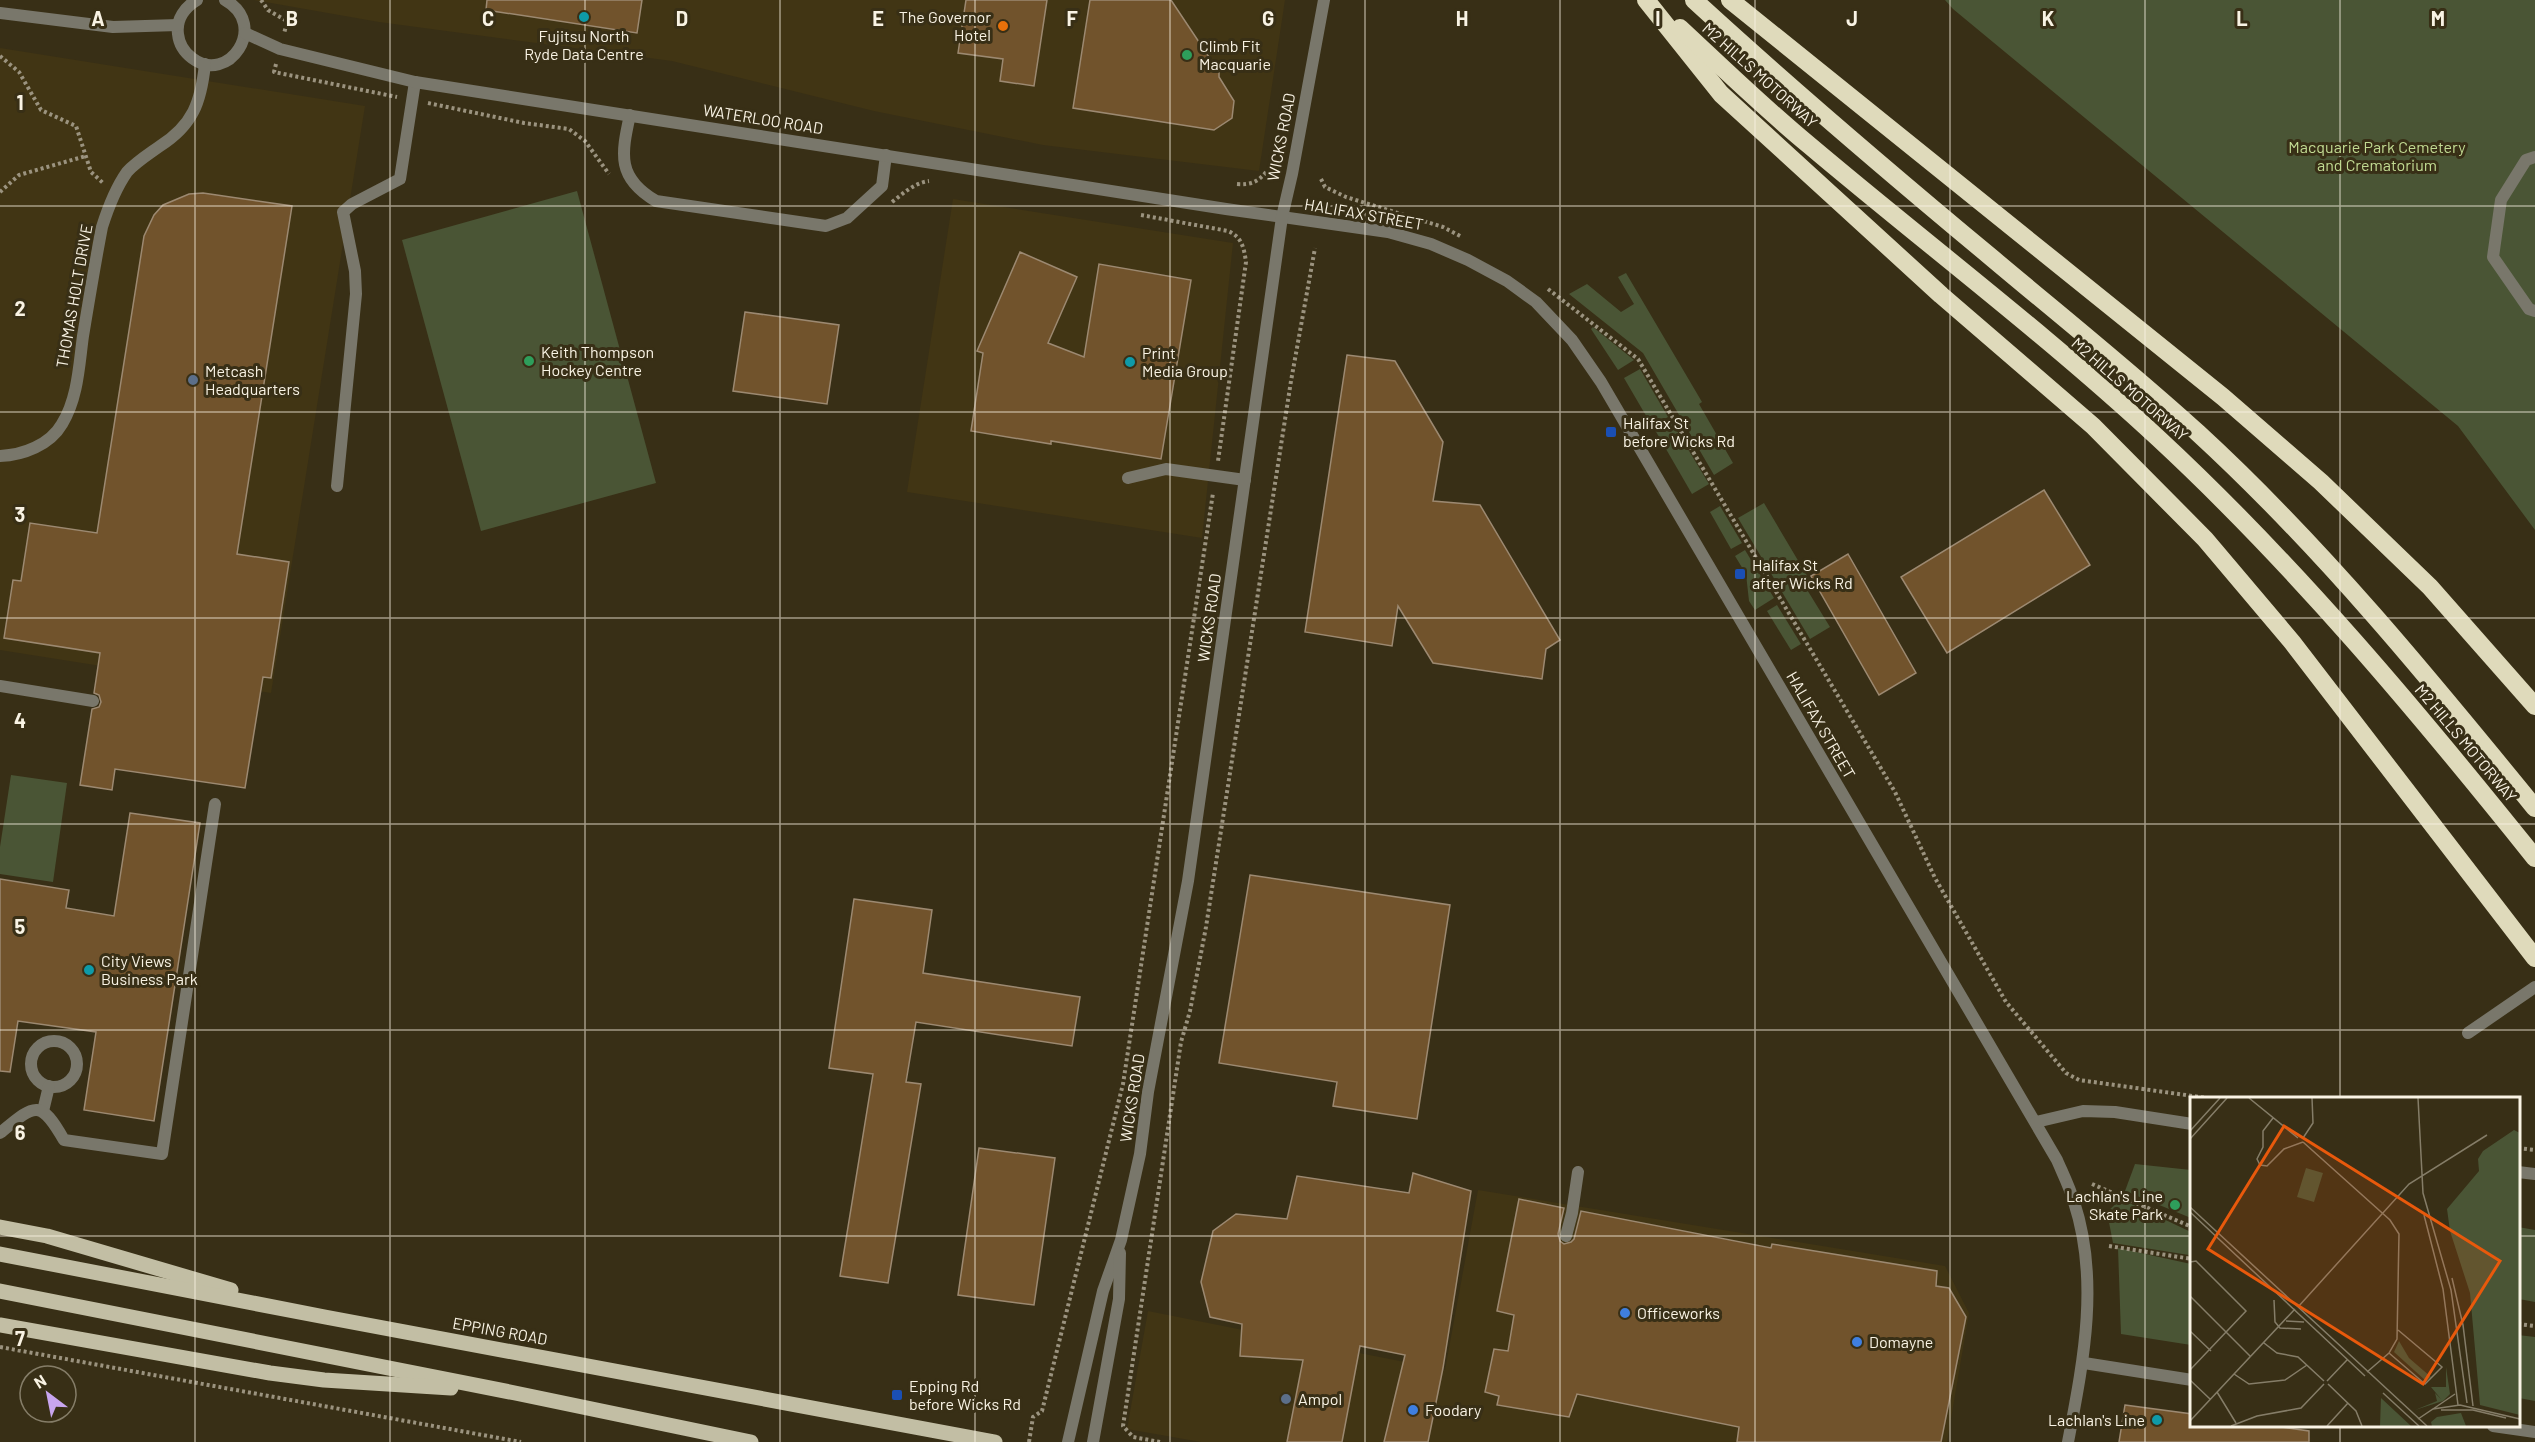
<svg xmlns="http://www.w3.org/2000/svg" width="2535" height="1442" font-family="Barlow,sans-serif">
	<style>
		.built { fill: #413514 }
		.green { fill: #4a5535 }
		.building { fill: #71532c; stroke: #9c8971; stroke-width: 1.5 }
		.lines { fill: none; stroke-linecap: round; stroke-linejoin: round }
		.path { stroke: #9b937f; stroke-width: 4; stroke-dasharray: 3 3; stroke-linecap: butt }
		.lane { stroke: #79776b; stroke-width: 12 }
		.street { stroke: #79776b; stroke-width: 12 }
		.primary { stroke: #c2bea4; stroke-width: 15 }
		.highway { stroke: #dfdabb; stroke-width: 18 }
		.grid { fill: none; stroke: #f9f3e4; stroke-width: 1.5; stroke-opacity: 0.55 }
		.culture-dot { fill: #0f9aa8; stroke: #382f16; stroke-width: 2 }
		.food-dot { fill: #e8710a; stroke: #382f16; stroke-width: 2 }
		.leisure-dot { fill: #2e9e5b; stroke: #382f16; stroke-width: 2 }
		.service-dot { fill: #5c6f8a; stroke: #382f16; stroke-width: 2 }
		.transit-dot { fill: #1a4fb4; stroke: #382f16; stroke-width: 2 }
		.shop-dot { fill: #3f7fe0; stroke: #382f16; stroke-width: 2 }
		.labels { text-anchor: middle; stroke-width: 6; stroke-linejoin: round; paint-order: stroke }
		.poi-label { font-size: 16px; fill: #f9f3e4; stroke: #382f16; text-anchor: start }
		.street-label { font-size: 16px; fill: #f9f3e4; stroke: #382f16 }
		.park-label { font-size: 16px; fill: #c2db93; stroke: #382f16 }
		.inset-road { fill: none; stroke: #857d68; stroke-width: 1.5 }
		.view { fill: #e8590c; fill-opacity: 0.15; stroke: #e8590c; stroke-width: 3 }
		.inset-edge { fill: none; stroke: #f9f3e4; stroke-width: 3 }
		.grid-label { font-size: 20px; text-anchor: middle; font-weight: bold; fill: #f9f3e4; stroke: #382f16; stroke-width: 6; stroke-linejoin: round; paint-order: stroke }
	</style>
	<rect width="100%" height="100%" fill="#382f16"/>
	<g class="built">
		<polygon points="254,0 1285,0 1259,171 1043,145 874,111 672,61 379,22"/>
		<polygon points="0,48 365,106 271,693 0,650"/>
		<polygon points="953,199 1233,243 1202,538 907,492"/>
		<polygon points="1478,1190 1945,1266 1969,1313 1947,1442 1201,1442 1127,1429 1148,1311 1445,1370"/>
	</g>
	<g class="green">
		<polygon points="1945,0 2535,0 2535,530 2458,426 1953,9"/>
		<polygon points="577,191 656,483 481,531 402,240"/>
		<polygon points="1626,273 1702,402 1699,404 1733,463 1714,475 1643,353 1569,294 1587,284 1621,312 1634,304 1618,277"/>
		<polygon points="1593,327 1634,360 1618,370 1591,329"/>
		<polygon points="1640,369 1668,417 1652,426 1624,378"/>
		<polygon points="1671,421 1709,484 1692,494 1655,430"/>
		<polygon points="1764,503 1812,584 1806,588 1830,627 1810,639 1738,518"/>
		<polygon points="1720,506 1742,543 1731,549 1710,512"/>
		<polygon points="1745,550 1774,598 1755,610 1749,601 1746,574 1735,556"/>
		<polygon points="1777,605 1801,644 1791,650 1767,611"/>
		<polygon points="11,775 67,783 53,882 0,874 0,847"/>
		<polygon points="2135,1164 2191,1170 2191,1218 2125,1191"/>
		<polygon points="2121,1199 2191,1232 2191,1248 2189,1255 2113,1243 2107,1212"/>
		<polygon points="2518,1227 2535,1230 2535,1302 2519,1299"/>
		<polygon points="2118,1248 2191,1264 2191,1345 2121,1334"/>
		<polygon points="2518,1335 2535,1337 2535,1401 2519,1398"/>
	</g>
	<g class="building">
		<polygon points="487,0 642,0 637,33 486,10"/>
		<polygon points="966,0 1047,0 1034,86 1000,81 1003,59 958,53"/>
		<polygon points="1090,0 1171,0 1219,72 1219,77 1234,101 1232,118 1214,130 1073,108"/>
		<polygon points="203,193 292,206 237,554 289,562 271,678 263,677 245,788 115,769 112,790 80,785 92,709 99,707 101,702 99,695 94,693 100,653 4,638 13,580 21,581 30,523 97,533 144,236 154,215 163,205 189,194"/>
		<polygon points="1020,252 1077,277 1048,343 1084,357 1099,264 1191,280 1161,459 1051,441 1051,444 971,431 983,353 977,351"/>
		<polygon points="745,312 839,325 827,404 733,391"/>
		<polygon points="1347,355 1395,361 1443,442 1433,501 1480,505 1560,640 1546,649 1542,679 1433,663 1398,606 1392,646 1305,632"/>
		<polygon points="2044,490 2090,565 1947,653 1901,577"/>
		<polygon points="1848,554 1916,673 1879,695 1811,576"/>
		<polygon points="130,813 200,823 154,1121 84,1110 96,1032 18,1021 10,1072 0,1071 0,879 69,890 66,908 114,916"/>
		<polygon points="1250,875 1450,905 1417,1119 1333,1106 1337,1082 1219,1063"/>
		<polygon points="854,899 932,910 923,973 1080,997 1072,1046 916,1022 906,1082 921,1084 888,1283 840,1276 873,1074 829,1068"/>
		<polygon points="979,1148 1055,1158 1034,1305 958,1295"/>
		<polygon points="1413,1173 1471,1191 1443,1368 1428,1442 1384,1442 1405,1355 1360,1346 1342,1442 1287,1442 1303,1360 1240,1356 1242,1324 1210,1317 1201,1282 1213,1231 1236,1214 1287,1219 1297,1176 1409,1193"/>
		<polygon points="1519,1199 1564,1208 1558,1234 1560,1241 1564,1244 1571,1242 1574,1239 1581,1211 1771,1248 1772,1244 1937,1271 1936,1286 1949,1288 1966,1317 1941,1442 1737,1442 1739,1427 1577,1394 1569,1417 1497,1405 1499,1396 1485,1392 1494,1349 1508,1351 1514,1315 1497,1311"/>
		<polygon points="2125,1405 2192,1414 2192,1425 2268,1425 2309,1431 2309,1442 2119,1442"/>
	</g>
	<g class="lines">
		<g class="path">
			<polyline points="261,0 268,10 287,21 284,34"/>
			<polyline points="0,56 19,72 41,110 76,126 91,172 103,183"/>
			<polyline points="276,64 274,72 397,97"/>
			<polyline points="428,103 524,123 569,129 585,141 609,174"/>
			<polyline points="1321,179 1325,187 1346,197 1443,227 1462,237"/>
			<path d="M1237,184c14,1 21,-2 30,-13"/>
			<polyline points="0,192 19,175 86,156"/>
			<path d="M892,202c12,-9 22,-19 37,-21"/>
			<path d="M1141,215l87,16c14,6 16,17 18,31l-28,199"/>
			<polyline points="1548,289 1638,359 1895,792 1935,878 2006,1002 2066,1073 2079,1080 2207,1098"/>
			<polyline points="2518,1148 2535,1150"/>
			<polyline points="2092,1184 2192,1227"/>
			<polyline points="2109,1246 2192,1259"/>
			<polyline points="2518,1324 2535,1326"/>
			<polyline points="0,1347 521,1442"/>
			<polyline points="1029,1442 1033,1417 1042,1411 1123,1084 1213,493"/>
			<polyline points="1160,1442 1133,1437 1123,1426 1181,1042 1190,1011 1206,927 1291,381 1315,248"/>
		</g>
		<g class="lane">
			<path d="M630,115c-9,40 -13,63 26,86l170,25 21,-8 35,-32 4,-31"/>
			<polyline points="2535,157 2526,160 2501,200 2493,257 2529,309 2535,311"/>
			<polyline points="1128,478 1166,469 1245,480"/>
			<polyline points="337,486 356,294 355,271 343,212 352,204 400,179 415,82"/>
			<polyline points="0,686 93,701"/>
			<polyline points="2468,1033 2535,987"/>
			<circle cx="54" cy="1064" r="23"/>
			<polyline points="43,1111 49,1086"/>
			<path d="M0,1133c35,-29 40,-35 64,7l98,14 53,-350"/>
			<polyline points="1566,1236 1572,1213 1578,1172"/>
		</g>
		<g class="street">
			<path d="M197,0c-12,7 -21,19 -19,34 1,10 6,18 14,24 36,28 78,-33 33,-58"/>
			<polyline points="0,13 113,27 178,25"/>
			<path d="M245,33l35,16 135,33 811,127 162,23 43,12 37,16 39,21 29,21 36,38 29,42 456,778c6,14 13,28 17,42 26,79 9,161 -6,240"/>
			<path d="M0,456c23,-1 50,-11 62,-32 16,-26 17,-59 21,-88 6,-36 12,-73 19,-109 6,-19 13,-38 25,-55 9,-10 22,-18 33,-26 33,-21 41,-44 45,-82"/>
			<polyline points="2036,1122 2083,1111 2115,1112 2192,1124"/>
			<polyline points="2518,1172 2535,1174"/>
			<polyline points="2084,1363 2192,1380"/>
			<polyline points="2493,1426 2535,1432"/>
			<polyline points="1068,1442 1103,1291 1121,1240 1140,1154 1148,1092 1188,881 1282,217 1292,174 1324,0"/>
			<polyline points="1093,1442 1119,1299 1120,1253"/>
		</g>
		<g class="primary">
			<polyline points="0,1227 47,1236 231,1290"/>
			<polyline points="0,1254 325,1317 995,1442"/>
			<polyline points="0,1291 515,1393 751,1442"/>
			<polyline points="0,1325 270,1373 324,1380 451,1388"/>
		</g>
		<g class="highway">
			<polyline points="1646,0 1721,94 1941,295 2093,426 2205,539 2292,642 2535,958"/>
			<path d="M1694,0c97,89 197,174 298,258 69,58 139,114 206,175 124,114 231,245 337,375"/>
			<polyline points="1730,0 2223,397 2321,482 2430,587 2535,706"/>
			<path d="M1680,28c42,39 84,80 129,117 116,98 238,190 349,293 138,128 260,274 377,420"/>
		</g>
	</g>
	<path class="grid" d="M195,0v1442M390,0v1442M585,0v1442M780,0v1442M975,0v1442M1170,0v1442M1365,0v1442M1560,0v1442M1755,0v1442M1950,0v1442M2145,0v1442M2340,0v1098M0,206h2535M0,412h2535M0,618h2535M0,824h2535M0,1030h2535M0,1236h2192M2518,1236h17M2340,1426v16"/>
	<g class="culture-dot">
		<circle cx="584" cy="17" r="6"/>
		<circle cx="1130" cy="362" r="6"/>
		<circle cx="89" cy="970" r="6"/>
		<circle cx="2157" cy="1420" r="6"/>
	</g>
	<circle class="food-dot" cx="1003" cy="26" r="6"/>
	<g class="leisure-dot">
		<circle cx="1187" cy="55" r="6"/>
		<circle cx="529" cy="361" r="6"/>
		<circle cx="2175" cy="1205" r="6"/>
	</g>
	<g class="service-dot">
		<circle cx="193" cy="380" r="6"/>
		<circle cx="1286" cy="1399" r="6"/>
	</g>
	<g class="transit-dot">
		<rect x="1605" y="426" width="12" height="12" rx="3"/>
		<rect x="1734" y="568" width="12" height="12" rx="3"/>
		<rect x="891" y="1389" width="12" height="12" rx="3"/>
	</g>
	<g class="shop-dot">
		<circle cx="1625" cy="1313" r="6"/>
		<circle cx="1857" cy="1342" r="6"/>
		<circle cx="1413" cy="1410" r="6"/>
	</g>
	<g class="labels">
		<g class="poi-label">
			<text x="991" y="23" text-anchor="end">The Governor<tspan x="991" dy="18">Hotel</tspan></text>
			<text x="584" y="42" text-anchor="middle">Fujitsu North<tspan x="584" dy="18">Ryde Data Centre</tspan></text>
			<text x="1199" y="52">Climb Fit<tspan x="1199" dy="18">Macquarie</tspan></text>
			<text x="541" y="358">Keith Thompson<tspan x="541" dy="18">Hockey Centre</tspan></text>
			<text x="1142" y="359">Print<tspan x="1142" dy="18">Media Group</tspan></text>
			<text x="205" y="377">Metcash<tspan x="205" dy="18">Headquarters</tspan></text>
			<text x="1623" y="429">Halifax St<tspan x="1623" dy="18">before Wicks Rd</tspan></text>
			<text x="1752" y="571">Halifax St<tspan x="1752" dy="18">after Wicks Rd</tspan></text>
			<text x="101" y="967">City Views<tspan x="101" dy="18">Business Park</tspan></text>
			<text x="2163" y="1202" text-anchor="end">Lachlan's Line<tspan x="2163" dy="18">Skate Park</tspan></text>
			<text x="1637" y="1319">Officeworks</text>
			<text x="1869" y="1348">Domayne</text>
			<text x="909" y="1392">Epping Rd<tspan x="909" dy="18">before Wicks Rd</tspan></text>
			<text x="1298" y="1405">Ampol</text>
			<text x="1425" y="1416">Foodary</text>
			<text x="2145" y="1426" text-anchor="end">Lachlan's Line</text>
		</g>
		<g class="street-label">
			<text transform="translate(1760 75) rotate(42)" y="6">M2 HILLS MOTORWAY</text>
			<text transform="translate(763 119) rotate(9)" y="6">WATERLOO ROAD</text>
			<text transform="translate(1281 137) rotate(-79)" y="6">WICKS ROAD</text>
			<text transform="translate(1364 214) rotate(10)" y="6">HALIFAX STREET</text>
			<text transform="translate(74 296) rotate(-80)" y="6">THOMAS HOLT DRIVE</text>
			<text transform="translate(2130 389) rotate(41)" y="6">M2 HILLS MOTORWAY</text>
			<text transform="translate(1209 618) rotate(-82)" y="6">WICKS ROAD</text>
			<text transform="translate(1821 725) rotate(60)" y="6">HALIFAX STREET</text>
			<text transform="translate(2466 743) rotate(50)" y="6">M2 HILLS MOTORWAY</text>
			<text transform="translate(1132 1098) rotate(-81)" y="6">WICKS ROAD</text>
			<text transform="translate(500 1331) rotate(10)" y="6">EPPING ROAD</text>
		</g>
		<g class="park-label">
			<text x="2377" y="153">Macquarie Park Cemetery<tspan x="2377" dy="18">and Crematorium</tspan></text>
		</g>
	</g>
	<g transform="translate(2190 1097)">
		<rect width="330" height="330" fill="#382f16"/>
		<path d="M324,33l6,3v282l-40,-10 -10,-112 -20,-62 -3,-22 32,-38 -1,-12 5,-8zM116,71l17,5 -9,29 -17,-5zM209,244l10,17 22,19 -5,4 -32,-29zM256,270l4,27 -7,7 -28,9 22,-9 -2,-8 6,6 -10,-12h15zM191,301l30,28h-31zM271,316l5,13h-34l-1,-4 6,-5z" fill="#4a5535"/>
		<path class="inset-road" d="M59,1l49,40M228,1l5,95 28,97 16,113M83,21l-10,13v16l-6,12 3,6 7,1 17,-17 19,-7M0,34l30,-33M113,41l10,-15 -1,-25M0,42l37,-41M113,45l87,78 9,14 -2,105 -8,14 -22,19M0,110l237,219M0,115l175,164M234,118l19,74 15,116M0,165l6,-1 50,50 -56,59M262,181l11,47 10,81M0,199l60,60M84,203l1,22 5,6 21,1M108,210l111,-123 78,-49M96,224l18,1M0,234l21,20M74,246l13,10 21,4 26,24M199,256l36,31 17,-17 -44,-37M44,277l15,10 36,-4 22,-15M0,283l20,19M137,284l20,-21M138,287l28,27 6,15M27,295l19,31M193,296l36,33M243,312l22,-15M251,313h32l33,8M228,322l15,-10 27,-4 60,14M0,324l105,-112M41,329l26,-10 44,-8 23,-24M137,329l21,-23"/>
		<path class="view" d="M94,29l216,135 -77,123 -215,-135z"/>
		<rect width="330" height="330" class="inset-edge"/>
	</g>
	<g class="grid-label">
		<text x="98" y="26">A</text>
		<text x="292" y="26">B</text>
		<text x="488" y="26">C</text>
		<text x="682" y="26">D</text>
		<text x="878" y="26">E</text>
		<text x="1072" y="26">F</text>
		<text x="1268" y="26">G</text>
		<text x="1462" y="26">H</text>
		<text x="1658" y="26">I</text>
		<text x="1852" y="26">J</text>
		<text x="2048" y="26">K</text>
		<text x="2242" y="26">L</text>
		<text x="2438" y="26">M</text>
		<text x="20" y="110">1</text>
		<text x="20" y="316">2</text>
		<text x="20" y="522">3</text>
		<text x="20" y="728">4</text>
		<text x="20" y="934">5</text>
		<text x="20" y="1140">6</text>
		<text x="20" y="1346">7</text>
	</g>
	<g transform="translate(48 1394) rotate(328)"><circle r="28" fill="#382f16" stroke="#857d68" stroke-width="1.5"/>
	<path d="M0-4.5L10 22L0 15L-10 22Z" fill="#c8a5ef"/>
	<text y="-9" font-size="16" font-weight="bold" text-anchor="middle" fill="#f9f3e4">N</text>
	</g>
</svg>
